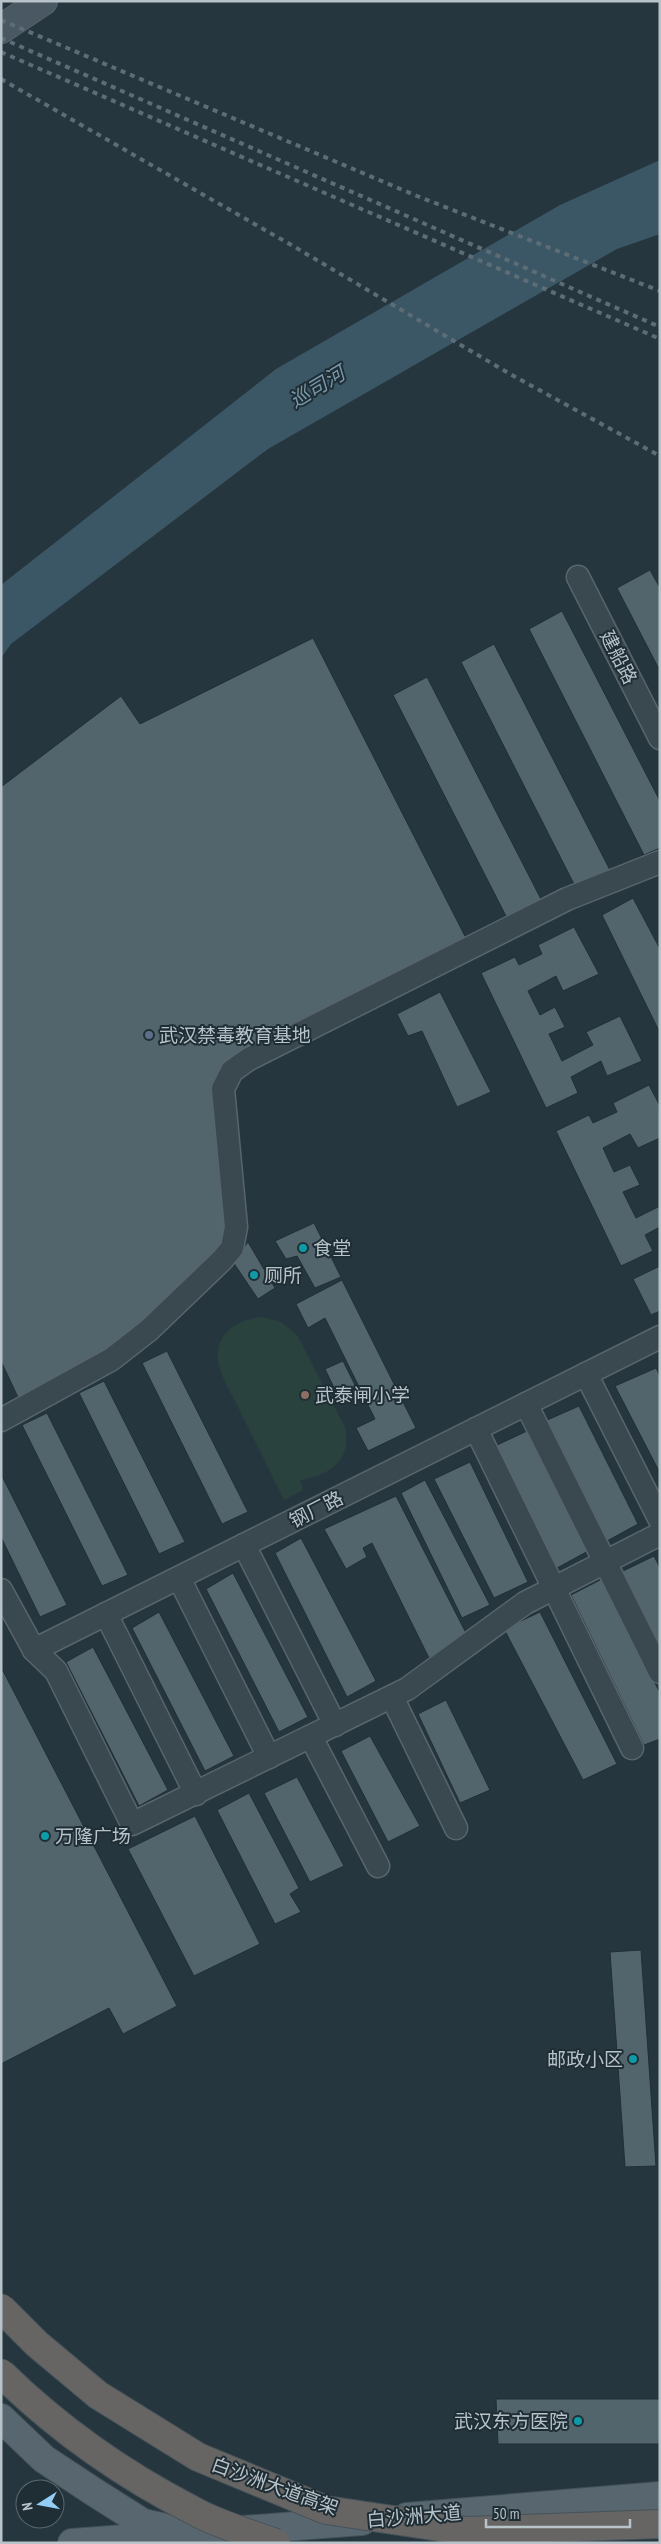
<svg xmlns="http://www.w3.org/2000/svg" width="661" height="2544" font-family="'PT Sans Narrow','Noto Sans SC',sans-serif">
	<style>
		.green { fill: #29423e }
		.water { fill: #3b5665 }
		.building { fill: #52646c; stroke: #212f36 }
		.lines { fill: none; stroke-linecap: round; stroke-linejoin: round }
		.minor-casing { stroke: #58656c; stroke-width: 25 }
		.secondary-casing { stroke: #58656c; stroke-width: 30 }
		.primary-casing { stroke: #445158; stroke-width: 30 }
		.minor { stroke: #3a484f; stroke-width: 22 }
		.secondary { stroke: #495862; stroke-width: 28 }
		.primary { stroke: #58676f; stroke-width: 28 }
		.rail { stroke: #5d6d76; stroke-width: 4; stroke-dasharray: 5 5; stroke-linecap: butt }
		.trunk-bridge-casing { stroke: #455259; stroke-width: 30; stroke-linecap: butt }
		.trunk-bridge { stroke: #666564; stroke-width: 28 }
		.service-dot { fill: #5c6f8a; stroke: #1f2d34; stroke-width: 2 }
		.culture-dot { fill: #0f9aa8; stroke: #1f2d34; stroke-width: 2 }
		.education-dot { fill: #8d6e63; stroke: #1f2d34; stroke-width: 2 }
		.labels { text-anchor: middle; stroke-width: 4; stroke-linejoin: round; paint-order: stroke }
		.street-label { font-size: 19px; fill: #b7c2c9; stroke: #1f2d34 }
		.poi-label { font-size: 19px; fill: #b7c2c9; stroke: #1f2d34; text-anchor: start }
		.water-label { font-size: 20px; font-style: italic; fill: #799aab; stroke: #1f2d34 }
	</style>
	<rect width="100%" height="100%" fill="#26363f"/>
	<path class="green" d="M262,1317l19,5 16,13 48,92c8,33 -17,49 -45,53l3,10 -19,10c-15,-31 -30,-61 -45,-91 -7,-16 -21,-35 -21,-53 -1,-25 23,-37 44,-39z"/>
	<polygon class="water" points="660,160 660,234 617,249 268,449 11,644 1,658 1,585 276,369 560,205"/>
	<g class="building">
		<polygon points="650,570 660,588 660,671 617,588"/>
		<polygon points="562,611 660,801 660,848 644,855 529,629"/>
		<polygon points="313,638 471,948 232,1071 236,1227 149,1330 23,1408 1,1361 1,787 121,696 140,724"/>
		<polygon points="494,644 611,872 576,888 461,662"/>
		<polygon points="427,677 544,905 509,922 393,695"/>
		<polygon points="633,898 660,949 660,1033 602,915"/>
		<polygon points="574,927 599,974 563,991 556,976 528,991 540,1015 555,1007 565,1027 549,1034 562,1061 593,1045 586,1032 620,1016 642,1061 607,1076 601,1061 571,1077 578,1093 546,1108 481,973 515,957 519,965 542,954 538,945"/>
		<polygon points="440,992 491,1092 457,1107 422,1031 408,1036 397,1014"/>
		<polygon points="649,1085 660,1106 660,1138 638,1148 630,1134 603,1148 614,1172 630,1165 640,1185 623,1192 636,1218 660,1206 660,1227 645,1235 653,1251 621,1266 556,1131 589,1115 593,1123 617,1112 613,1103"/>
		<polygon points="314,1223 341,1277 315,1288 297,1256 286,1259 275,1241"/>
		<polygon points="248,1242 275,1288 258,1299 233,1262"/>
		<polygon points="660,1266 660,1311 651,1315 633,1279"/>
		<polygon points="342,1280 416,1428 368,1451 356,1428 375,1419 325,1318 308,1328 296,1304"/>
		<polygon points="167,1351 248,1512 222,1524 142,1363"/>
		<polygon points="343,1361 356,1387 338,1396 325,1369"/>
		<polygon points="656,1368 660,1376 660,1473 615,1386"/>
		<polygon points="104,1381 185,1542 159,1554 79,1393"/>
		<polygon points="579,1406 638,1524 607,1541 545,1421"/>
		<polygon points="47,1413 128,1575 102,1586 22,1425"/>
		<polygon points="529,1430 590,1550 557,1568 495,1446"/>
		<polygon points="470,1462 528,1582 494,1598 434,1479"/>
		<polygon points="1,1474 67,1605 40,1617 1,1537"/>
		<polygon points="425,1480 490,1605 462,1618 401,1493"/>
		<polygon points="396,1496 467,1635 429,1658 372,1543 363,1548 367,1557 346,1569 324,1529"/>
		<polygon points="301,1538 376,1681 347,1697 275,1553"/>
		<polygon points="654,1556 660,1568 660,1651 621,1572"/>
		<polygon points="233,1573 308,1717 279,1732 206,1589"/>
		<polygon points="602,1579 660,1693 660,1739 644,1745 571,1595"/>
		<polygon points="159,1612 234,1756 205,1771 132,1628"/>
		<polygon points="540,1612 617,1764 583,1780 504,1629"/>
		<polygon points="93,1647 168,1790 139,1806 66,1662"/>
		<polygon points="1,1667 177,2006 123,2034 109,2008 1,2064"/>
		<polygon points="446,1700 490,1790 460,1803 418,1714"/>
		<polygon points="370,1736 420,1826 388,1842 341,1751"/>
		<polygon points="297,1777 344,1866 310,1882 264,1793"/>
		<polygon points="249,1793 299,1888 290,1894 301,1912 275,1924 217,1810"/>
		<polygon points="195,1816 260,1944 194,1976 128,1849"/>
		<polygon points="641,1950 656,2166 625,2167 610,1952"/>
		<polygon points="496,2399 660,2399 660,2444 498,2444"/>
	</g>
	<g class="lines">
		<g class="minor-casing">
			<g id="minor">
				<polyline points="578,577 660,738"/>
				<polyline points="586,1374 660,1520"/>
				<polyline points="526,1404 660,1672"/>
				<polyline points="1,1420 112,1359 149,1330 222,1260 232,1248 236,1227 223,1089 232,1071 249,1059 567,899 660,862"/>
				<polyline points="476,1429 632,1748"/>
				<polyline points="244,1545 335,1725"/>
				<polyline points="179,1578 269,1757"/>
				<polyline points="1,1590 34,1650 660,1337"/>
				<polyline points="106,1614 196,1794"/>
				<polyline points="34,1650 56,1671 132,1824 407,1689 525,1603 660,1534"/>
				<polyline points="392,1697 456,1828"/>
				<polyline points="311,1737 378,1866"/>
			</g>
		</g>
		<g class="secondary-casing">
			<polyline id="secondary" points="1,29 43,1"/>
		</g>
		<g class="primary-casing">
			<g id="primary">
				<polyline points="1,2418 44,2459 94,2492 143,2523 174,2530"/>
				<polyline points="407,2517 660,2496"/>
				<polyline points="72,2543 362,2521"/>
			</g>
		</g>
		<use href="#minor" class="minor"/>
		<use href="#secondary" class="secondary"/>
		<use href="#primary" class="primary"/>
		<g class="rail">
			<polyline points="1,20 417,196 660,291"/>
			<polyline points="1,38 660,327"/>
			<polyline points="1,52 660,339"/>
			<polyline points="1,79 293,246 510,374 660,456"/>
		</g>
		<g class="trunk-bridge-casing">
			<g id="trunk-bridge">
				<polyline points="1,2308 37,2344 98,2395 198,2457 326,2510 467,2531 660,2524"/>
				<path d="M1,2373c56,55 123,102 193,138 25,14 55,22 82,32"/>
			</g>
		</g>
		<use href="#trunk-bridge" class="trunk-bridge"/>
	</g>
	<circle class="service-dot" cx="149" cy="1035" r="5"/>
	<g class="culture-dot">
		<circle cx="303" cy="1248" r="5"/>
		<circle cx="254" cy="1275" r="5"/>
		<circle cx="45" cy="1836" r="5"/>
		<circle cx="633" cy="2059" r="5"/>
		<circle cx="578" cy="2421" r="5"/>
	</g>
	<circle class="education-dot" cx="305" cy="1395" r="5"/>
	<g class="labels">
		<g class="street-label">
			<text transform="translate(619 657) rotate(63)" y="7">建船路</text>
			<text transform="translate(316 1509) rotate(-27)" y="7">钢厂路</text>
			<text transform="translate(275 2486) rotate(20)" y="7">白沙洲大道高架</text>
			<text transform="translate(414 2516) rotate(-5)" y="7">白沙洲大道</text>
		</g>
		<g class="poi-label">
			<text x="159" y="1042">武汉禁毒教育基地</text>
			<text x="313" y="1255">食堂</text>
			<text x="264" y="1282">厕所</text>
			<text x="315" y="1402">武泰闸小学</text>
			<text x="55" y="1843">万隆广场</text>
			<text x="623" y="2066" text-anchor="end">邮政小区</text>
			<text x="568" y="2428" text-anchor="end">武汉东方医院</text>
		</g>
		<g class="water-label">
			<text transform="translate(317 387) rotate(-31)" y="7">巡司河</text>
		</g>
	</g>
	<rect width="661" height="2544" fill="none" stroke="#b7c2c9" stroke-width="5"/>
	<g transform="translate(40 2504) rotate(259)"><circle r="24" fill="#1f2d34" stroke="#5c6970"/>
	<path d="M0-4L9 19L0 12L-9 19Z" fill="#92cef4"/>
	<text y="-8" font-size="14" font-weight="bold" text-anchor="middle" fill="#b7c2c9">N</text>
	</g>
	<path d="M486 2519v8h144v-8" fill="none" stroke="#b7c2c9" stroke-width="2.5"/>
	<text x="493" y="2519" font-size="15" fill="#b7c2c9" stroke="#1f2d34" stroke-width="4" paint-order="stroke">50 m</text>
</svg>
